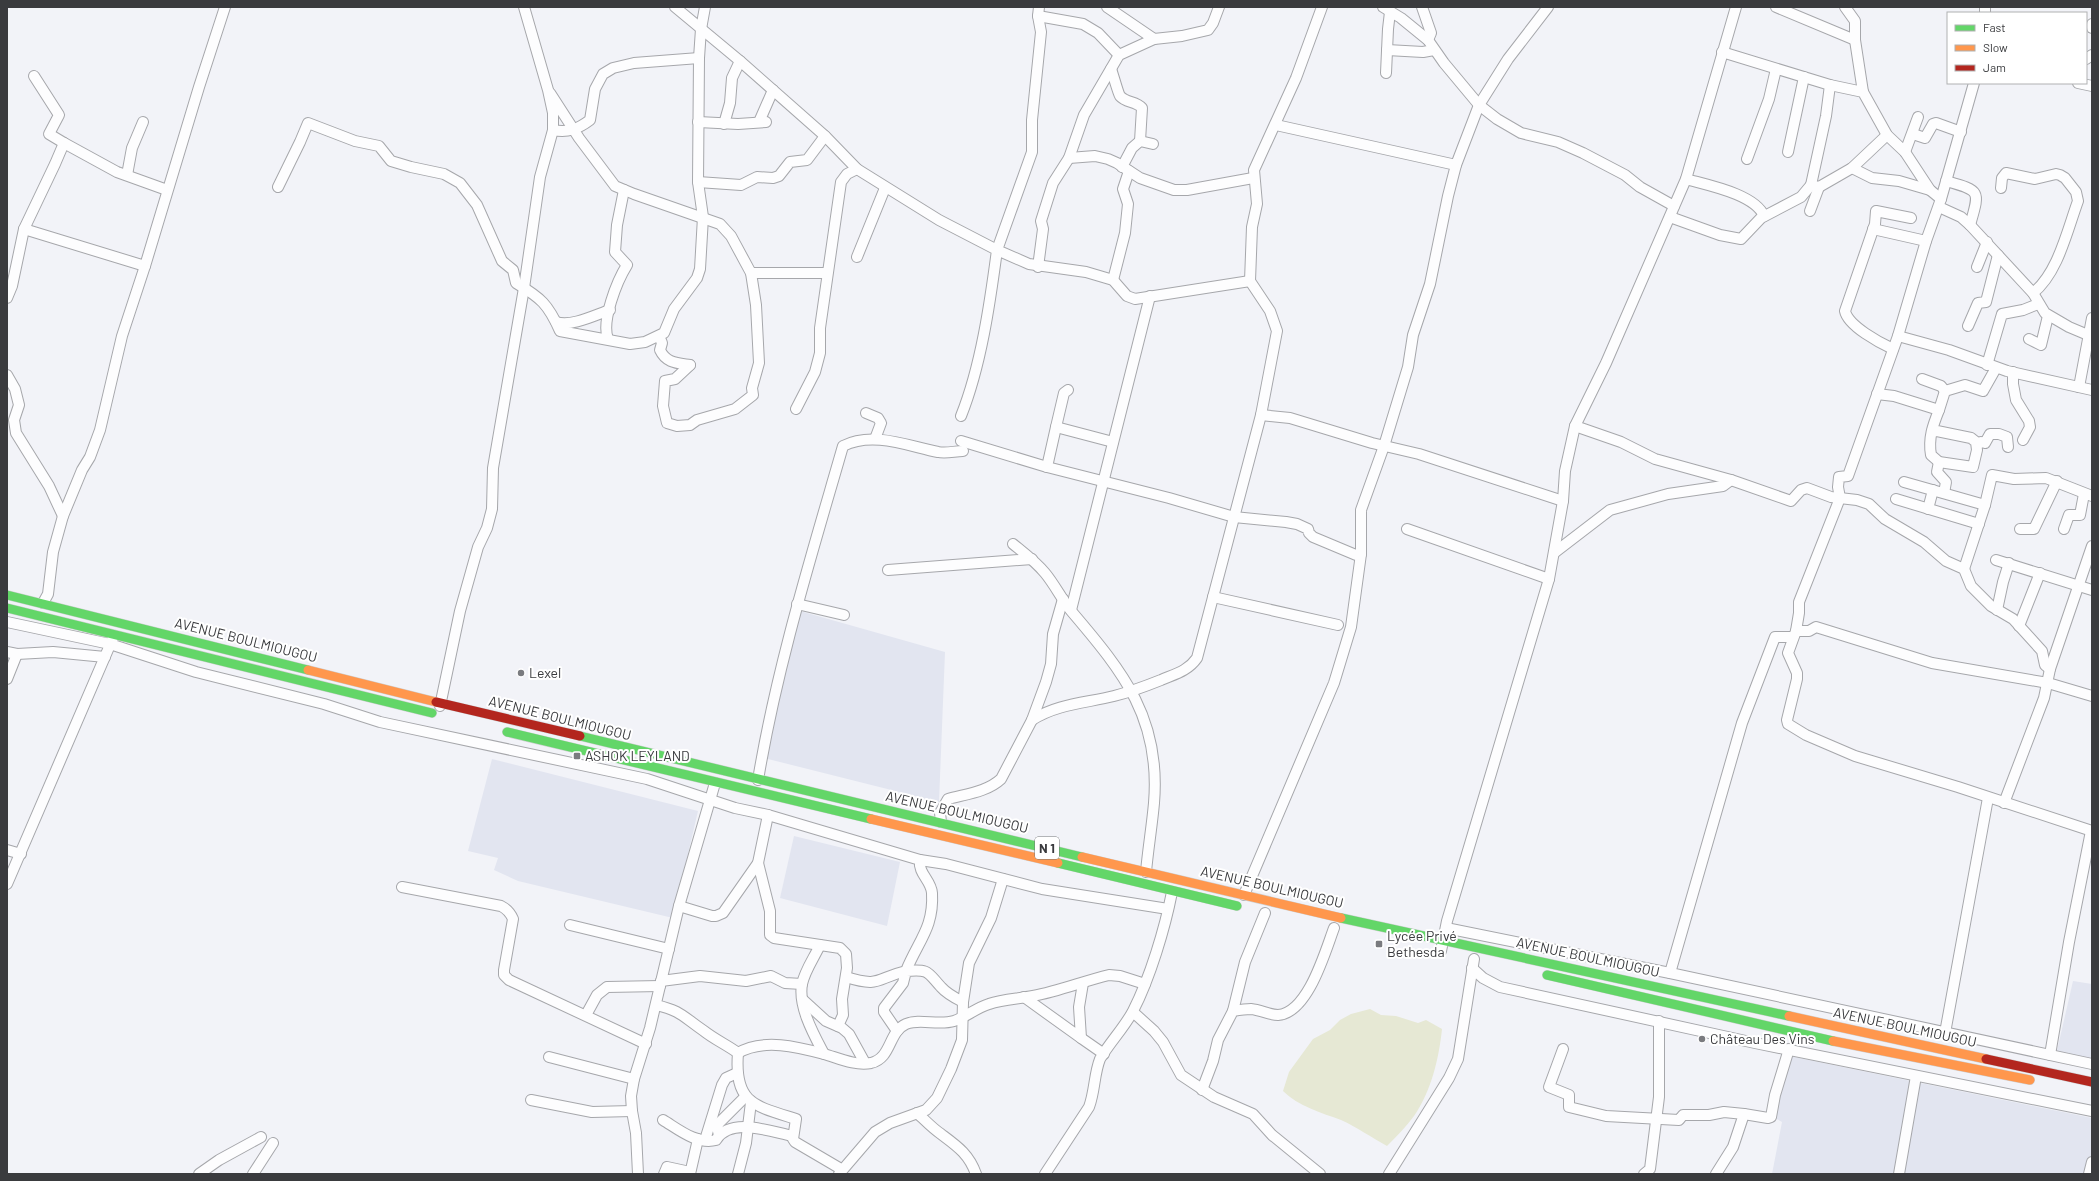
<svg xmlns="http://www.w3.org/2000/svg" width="2099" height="1181" font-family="Barlow,sans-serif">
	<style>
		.built { fill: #e2e5f0 }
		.green { fill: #e6e8d4 }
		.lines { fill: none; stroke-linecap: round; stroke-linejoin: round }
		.street-casing { stroke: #a6a7ab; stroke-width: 12 }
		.fast-casing { stroke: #cfd0d2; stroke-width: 10 }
		.slow-casing { stroke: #cfd0d2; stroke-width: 10 }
		.jam-casing { stroke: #cfd0d2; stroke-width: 10 }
		.street { stroke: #fdfdfe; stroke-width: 10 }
		.fast { stroke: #63d668; stroke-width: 9 }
		.slow { stroke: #ff974d; stroke-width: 9 }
		.jam { stroke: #b3261e; stroke-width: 9 }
		.poi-dot { fill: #7a7b7f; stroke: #fff; stroke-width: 1.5 }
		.labels { text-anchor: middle; stroke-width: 4; stroke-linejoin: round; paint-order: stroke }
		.shield { fill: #fff; stroke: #757678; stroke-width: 1 }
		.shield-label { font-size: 13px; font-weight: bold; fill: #3a3b3e }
		.street-label { font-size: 14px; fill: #3a3b3e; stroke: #fff }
		.poi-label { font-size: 14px; fill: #3a3b3e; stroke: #fff; text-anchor: start }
	</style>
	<rect width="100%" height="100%" fill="#f2f3f8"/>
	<g class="built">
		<polygon points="800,611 945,652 939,802 764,758"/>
		<polygon points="492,759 698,811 673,918 518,881 494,870 498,858 468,851"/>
		<polygon points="794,836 900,862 887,926 780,898"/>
		<polygon points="2073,981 2092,984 2092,1061 2056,1055"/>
		<polygon points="1789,1056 2092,1118 2092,1174 1772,1174 1782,1122 1775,1118"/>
	</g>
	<path class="green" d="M1370,1009l11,6 15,1 22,7 8,-3 16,9c-3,29 -11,63 -28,87 -8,11 -18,21 -27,30 -15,-8 -30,-19 -46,-26 -19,-7 -43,-14 -58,-29l6,-19 24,-33 17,-9 10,-10 11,-6z"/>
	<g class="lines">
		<g class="street-casing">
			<g id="street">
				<path d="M675,7l65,54 85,75 32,33 82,51 58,30c-7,53 -16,116 -36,166"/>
				<polyline points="1039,7 1038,16 1041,32 1032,120 1032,152 997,250 1029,264 1086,272 1113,280 1127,296 1135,299 1250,281"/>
				<polyline points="1107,7 1154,39"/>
				<polyline points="1383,7 1401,18 1428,40 1444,63 1479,105 1497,119 1521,133 1558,142 1583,153 1625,175 1640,187 1674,206"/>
				<polyline points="1422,7 1431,33 1428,40"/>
				<polyline points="1776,7 1855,40"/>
				<polyline points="1845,7 1855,21 1855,40 1863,92"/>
				<polyline points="1985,13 1985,7"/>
				<polyline points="1038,16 1083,24 1098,33 1119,55"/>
				<polyline points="2092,24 2092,28"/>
				<polyline points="1387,50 1423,52 1434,50"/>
				<polyline points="1722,52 1830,85 1863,92 1887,135 1905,152 1930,190 1941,199"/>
				<polyline points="2086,59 2092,55"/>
				<path d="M1111,69c2,5 7,24 9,27 6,7 16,5 22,12l-2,33"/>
				<polyline points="1386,73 1388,29 1390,12"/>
				<polyline points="34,76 59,115 49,134 64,143"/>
				<polyline points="1974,83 1941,199 1926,241 1898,336 1848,476 1839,477 1838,487 1840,498 1799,602 1799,613 1796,631 1788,653 1797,673 1797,679 1787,720 1788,724 1806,735 1855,756 1958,787 2092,831"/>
				<polyline points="2078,83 2092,86"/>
				<polyline points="550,93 579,138 615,186 634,194 720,224 731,236 751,273 756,305 759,363 752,388 753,395 735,409 697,420 690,425 677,426 667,423 663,406 665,381 675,379 690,365"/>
				<polyline points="698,122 738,124 766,122"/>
				<polyline points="759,122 773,90"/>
				<polyline points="724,124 730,103 732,78 740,61"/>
				<polyline points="1276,125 1456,165"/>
				<path d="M553,130c15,3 25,-1 37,-10l5,-31 8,-15 10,-6 21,-5 65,-5"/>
				<polyline points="1913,134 1925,138 1933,124 1936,123 1961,132"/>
				<polyline points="1788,152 1804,77"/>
				<polyline points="1905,152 1918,117"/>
				<polyline points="1069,158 1095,156 1108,159 1117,163 1140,178 1174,190 1187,190 1253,178"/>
				<polyline points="1747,159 1769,99 1776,69"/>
				<polyline points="1122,167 1132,148 1140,141 1153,144"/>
				<polyline points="1852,168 1872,178 1899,181 1930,190"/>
				<polyline points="127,175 132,148 143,122"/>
				<path d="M1686,179c21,6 69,15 78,37"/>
				<path d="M1946,181c35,10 34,9 24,44"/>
				<polyline points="698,182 741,185 757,177 773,178 779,176 790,162 807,160 825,136"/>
				<polyline points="1811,185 1826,116 1830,85"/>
				<path d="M278,187l22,-45 8,-19 47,18 24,5 12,15 20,6 33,7 16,9 17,22 25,56 11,9 3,13c25,15 32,21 44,48l70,13 15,-2 19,-9 10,-24 23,-31 3,-9 3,-52 -5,-35 1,-124 2,-29 4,-22"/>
				<path d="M2001,188l1,-10 4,-5 29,6 21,-5 4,1 5,3 11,14 2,9c-11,30 -20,72 -45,92"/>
				<polyline points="1939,207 1961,217 1970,225 2033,293 2045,313 2069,327 2088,335"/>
				<polyline points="1810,211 1819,187"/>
				<polyline points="1670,217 1720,235 1741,239 1761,218 1801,197 1811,185 1819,187 1852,168 1887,135"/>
				<polyline points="24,229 145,266"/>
				<polyline points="1873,229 1926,241"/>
				<polyline points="857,257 885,188"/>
				<polyline points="1038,267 1043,229 1041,221 1053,183 1069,158 1084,115 1119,55 1154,39 1182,36 1208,30 1213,23 1219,7"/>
				<polyline points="1977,267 1987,242"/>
				<polyline points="751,273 827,273"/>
				<polyline points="1113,280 1125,233 1128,204 1123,189 1129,171"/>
				<polyline points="7,298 12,286 24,229 55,164 64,143 117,172 167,190"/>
				<path d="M556,322c16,5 39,-7 54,-12"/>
				<polyline points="1968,326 1978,303 1986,302 1998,255"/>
				<path d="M659,336l3,7 -2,7c6,13 17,13 30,15"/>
				<polyline points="1898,336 1949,350 2007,371 2092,390"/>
				<path d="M608,339c-7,-18 9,-58 19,-74l-12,-13 2,-27 7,-35"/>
				<polyline points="2029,339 2041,345 2048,316"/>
				<path d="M1893,349c-13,-6 -45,-23 -48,-38l30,-87 1,-13 35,7"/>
				<polyline points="1987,365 2002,314 2023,310 2038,304"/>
				<polyline points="2013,372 2013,384 2016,400 2029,421 2030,427 2023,440"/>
				<polyline points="7,375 15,389 19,405 14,420 16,433 49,486 63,516"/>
				<polyline points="1922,379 1941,386 1945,391"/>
				<polyline points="2079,387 2092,318"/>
				<polyline points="1068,390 1064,393 1056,427 1113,442"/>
				<path d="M1877,394l17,2 45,14c-6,15 -11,28 -8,45l8,7 34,5 4,-17 -1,-8 -5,-4 -39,-8"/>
				<polyline points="796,409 815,372 820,353 820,328 841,182 847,174 857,169"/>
				<polyline points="1939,410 1945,391 1965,385 1983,391 1996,368"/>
				<polyline points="866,413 878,418 881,423 875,439"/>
				<polyline points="1261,415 1290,418 1372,443 1419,454 1563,501"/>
				<polyline points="1575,426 1621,442 1655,459 1731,480 1791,501 1801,490 1807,488 1831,497 1857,500 1869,504 1885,519 1924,542 1946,561 1964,569 1971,586 1991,606 2013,619 2042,651 2045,665 2050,669"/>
				<polyline points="961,441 1047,467 1169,498 1234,517 1286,522 1297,524 1308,529 1309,533 1313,537 1356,555 1361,554 1361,510 1384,446 1408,367 1413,335 1430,284 1448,196 1456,165 1479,105 1508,59 1548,7"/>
				<polyline points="1978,444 1981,442 1985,443 1990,434 1999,434 2007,437 2008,447"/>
				<polyline points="1939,462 1937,472 1946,482 1944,493"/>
				<polyline points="1047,467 1056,427"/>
				<polyline points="1904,482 1985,505"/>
				<polyline points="1896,499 1979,524"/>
				<polyline points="1928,509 1933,490"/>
				<polyline points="1407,529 1549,579"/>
				<polyline points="2020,529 2034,529 2057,481"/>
				<polyline points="2064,529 2069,515 2080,515 2084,494"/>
				<path d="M1013,544c11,9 23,18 32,29 10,12 17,27 27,39 52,61 89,107 82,191 -2,23 -6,46 -8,69"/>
				<polyline points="1554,553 1610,510 1668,494 1723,486 1731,480"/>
				<polyline points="1996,560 2092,590"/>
				<polyline points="1964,569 1985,505 1992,475 2014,479 2046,478 2092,496"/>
				<polyline points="888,570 1032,559"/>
				<polyline points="1213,597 1338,625"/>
				<polyline points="43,603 48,594 53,552 63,516 82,470 90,457 100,430 122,336 145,266 199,87 225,7"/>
				<polyline points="797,604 844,615"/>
				<polyline points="1071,610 1150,296"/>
				<polyline points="1997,610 2003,582 2009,563"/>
				<polyline points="7,622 110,644 196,672 324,704 380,722 647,779 735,808 768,815 920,860 946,864 1042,889 1168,909"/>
				<polyline points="2019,626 2040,573"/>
				<polyline points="1796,631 1809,631 1816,627 1932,663 2048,683 2092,696"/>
				<polyline points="7,652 17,654 53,652 105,657"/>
				<polyline points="7,679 17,654"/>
				<polyline points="440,706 460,611 478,547 487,528 492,509 493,468 524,288 540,177 553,130 553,113 548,90 524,7"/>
				<path d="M1032,720c25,-16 54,-17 82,-24 16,-4 32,-10 47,-16 14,-6 27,-9 36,-22l64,-243 16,-84 -7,-20 -20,-30 2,-54 5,-23 -3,-34 42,-92 26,-71"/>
				<path d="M758,780c19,-114 53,-223 85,-334 30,-15 65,0 95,6 8,2 17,-1 25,-1"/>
				<polyline points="2004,803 2044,698 2050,669 2092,546"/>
				<path d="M941,822l-1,-9 8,-14c18,-5 39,-7 53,-20l31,-59 14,-38 5,-18 2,-30 10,-35"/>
				<polyline points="7,850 21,854"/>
				<polyline points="758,863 770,911 770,935 774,938 840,948 846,954 847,968 842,999 843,1015 838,1026"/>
				<polyline points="7,884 113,638"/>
				<path d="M402,887l99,19c6,3 9,6 12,13l-9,51v5l5,5 137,64"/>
				<polyline points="1244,895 1334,683 1351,627 1361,554"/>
				<polyline points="679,906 712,916 716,916 723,913 758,863 768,815"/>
				<polyline points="570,925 669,949"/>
				<polyline points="1446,928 1670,973 2092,1064"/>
				<path d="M820,945c-6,13 -15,25 -18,39 -4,23 12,51 22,70"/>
				<polyline points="1441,951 1447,921 1549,579 1563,501 1565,471 1575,426 1606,363 1686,179 1736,7"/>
				<polyline points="1472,968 1483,978 1500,987 1755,1043 2092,1111"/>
				<polyline points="1670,973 1742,723 1775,637 1793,637"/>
				<path d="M846,977c35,11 30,1 60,-6 12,-30 28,-43 26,-78 -1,-13 -14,-19 -12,-33"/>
				<polyline points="661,981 700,976 746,981 771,976 785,983 802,984"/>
				<polyline points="1024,997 1081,1038 1079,1007 1083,983"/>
				<polyline points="803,1000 826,1021 842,1028 849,1034 865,1063"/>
				<path d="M656,1005c26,6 27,12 48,26 10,8 23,14 34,22 25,-15 60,-6 86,1 14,4 31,12 47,9 21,-5 17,-31 35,-39 14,-6 32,2 48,-3 12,-4 22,-13 35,-17 14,-5 29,-5 44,-8 26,-5 51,-15 76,-21l11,1 25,8"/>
				<polyline points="1233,1011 1245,962 1265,913"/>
				<polyline points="1133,1012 1154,1031 1163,1042 1181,1075 1214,1097 1253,1114 1272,1135 1320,1174"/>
				<polyline points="586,1015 597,995 607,987 660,986"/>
				<path d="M897,1031l-13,-19v-4l19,-25 3,-12c24,-2 21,1 35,16 6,7 14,11 22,15"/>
				<polyline points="1945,1033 1988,798"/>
				<polyline points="1081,1038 1104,1054"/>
				<polyline points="1563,1049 1549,1087 1569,1095 1569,1107 1606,1116 1679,1120 1683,1115 1709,1115 1724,1112 1744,1114"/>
				<path d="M738,1053c-4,50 16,53 58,66l-3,20 2,3 46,27"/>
				<polyline points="2050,1055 2069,942 2091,831"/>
				<polyline points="549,1057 634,1079"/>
				<path d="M1202,1090l11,-29 5,-21 15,-29c6,-1 12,-2 18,-2 10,1 18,6 27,6 30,-2 47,-63 56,-87"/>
				<polyline points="531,1100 592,1112 632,1111"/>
				<path d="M917,1113c8,7 15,15 24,21 16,12 28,20 35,40"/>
				<path d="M663,1120c15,9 34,25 53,20 15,-24 55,-8 77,-4"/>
				<polyline points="719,1135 717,1127 719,1123 745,1097"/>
				<polyline points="705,1140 722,1085 726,1078 737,1073"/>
				<polyline points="199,1174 219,1160 261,1137"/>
				<polyline points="253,1174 273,1143"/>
				<polyline points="638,1174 636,1133 632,1111 631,1096 634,1079 650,1028 679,906 715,783"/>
				<polyline points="664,1174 667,1167 690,1172"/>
				<polyline points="690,1174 698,1139"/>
				<polyline points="738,1174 746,1143 751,1102"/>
				<polyline points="839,1174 875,1132 890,1123 926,1110 937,1098 951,1069 962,1040 963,1002 969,963 991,918 1003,879"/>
				<path d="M1045,1174l44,-67c6,-16 5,-33 11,-48 10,-17 24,-31 33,-48 17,-33 32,-83 39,-119"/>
				<polyline points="1389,1174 1449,1078 1458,1059 1474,959"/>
				<polyline points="1644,1174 1650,1169 1659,1097 1659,1021"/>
				<polyline points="1716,1174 1733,1147 1744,1114 1768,1118 1771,1117 1775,1095 1789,1049"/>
				<polyline points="1899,1174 1916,1076"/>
				<polyline points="2089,1174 2092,1162"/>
			</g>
		</g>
		<g class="fast-casing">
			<g id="fast">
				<polyline points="7,595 308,670"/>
				<polyline points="7,608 432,713"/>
				<polyline points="507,732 871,819"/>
				<polyline points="580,736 1082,857"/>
				<polyline points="1058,863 1237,906"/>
				<polyline points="1341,918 1789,1016"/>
				<polyline points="1547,975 1833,1041"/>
			</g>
		</g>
		<g class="slow-casing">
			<g id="slow">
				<polyline points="308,670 436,702"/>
				<polyline points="871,819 1058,863"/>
				<polyline points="1082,857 1341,918"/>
				<polyline points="1789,1016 1986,1059"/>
				<polyline points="1833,1041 2030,1080"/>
			</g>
		</g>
		<g class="jam-casing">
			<g id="jam">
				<polyline points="436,702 580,736"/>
				<polyline points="1986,1059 2092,1082"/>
			</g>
		</g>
		<use href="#street" class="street"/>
		<use href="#fast" class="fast"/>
		<use href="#slow" class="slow"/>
		<use href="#jam" class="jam"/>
	</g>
	<g class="poi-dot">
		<circle cx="521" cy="673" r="4"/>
		<rect x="573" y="752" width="8" height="8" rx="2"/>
		<rect x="1375" y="940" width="8" height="8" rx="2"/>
		<circle cx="1702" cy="1039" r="4"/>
	</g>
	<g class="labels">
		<rect class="shield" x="1035" y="837" width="24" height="22" rx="3"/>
		<g class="shield-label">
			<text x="1047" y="853">N 1</text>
		</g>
		<g class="street-label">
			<text transform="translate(246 640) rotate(14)" y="5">AVENUE BOULMIOUGOU</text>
			<text transform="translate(560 718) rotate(14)" y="5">AVENUE BOULMIOUGOU</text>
			<text transform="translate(957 812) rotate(13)" y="5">AVENUE BOULMIOUGOU</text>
			<text transform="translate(1272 887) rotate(13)" y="5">AVENUE BOULMIOUGOU</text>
			<text transform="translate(1588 957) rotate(12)" y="5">AVENUE BOULMIOUGOU</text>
			<text transform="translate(1905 1027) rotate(12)" y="5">AVENUE BOULMIOUGOU</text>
		</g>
		<g class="poi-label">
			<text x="529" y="678">Lexel</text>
			<text x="585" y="761">ASHOK LEYLAND</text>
			<text x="1387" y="941">Lycée Privé<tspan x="1387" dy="16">Bethesda</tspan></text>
			<text x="1710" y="1044">Château Des Vins</text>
		</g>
	</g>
	<rect width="2099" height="1181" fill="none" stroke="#3a3b3e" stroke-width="16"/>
	<rect x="1947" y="12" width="140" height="72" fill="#ffffff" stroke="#b0b1b2"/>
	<rect x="1955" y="25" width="20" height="6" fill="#63d668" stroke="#b0b1b2"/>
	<text x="1983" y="32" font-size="12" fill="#3a3b3e">Fast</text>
	<rect x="1955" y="45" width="20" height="6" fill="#ff974d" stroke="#b0b1b2"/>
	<text x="1983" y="52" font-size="12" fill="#3a3b3e">Slow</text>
	<rect x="1955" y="65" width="20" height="6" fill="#b3261e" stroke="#b0b1b2"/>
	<text x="1983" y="72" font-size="12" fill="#3a3b3e">Jam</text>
</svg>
